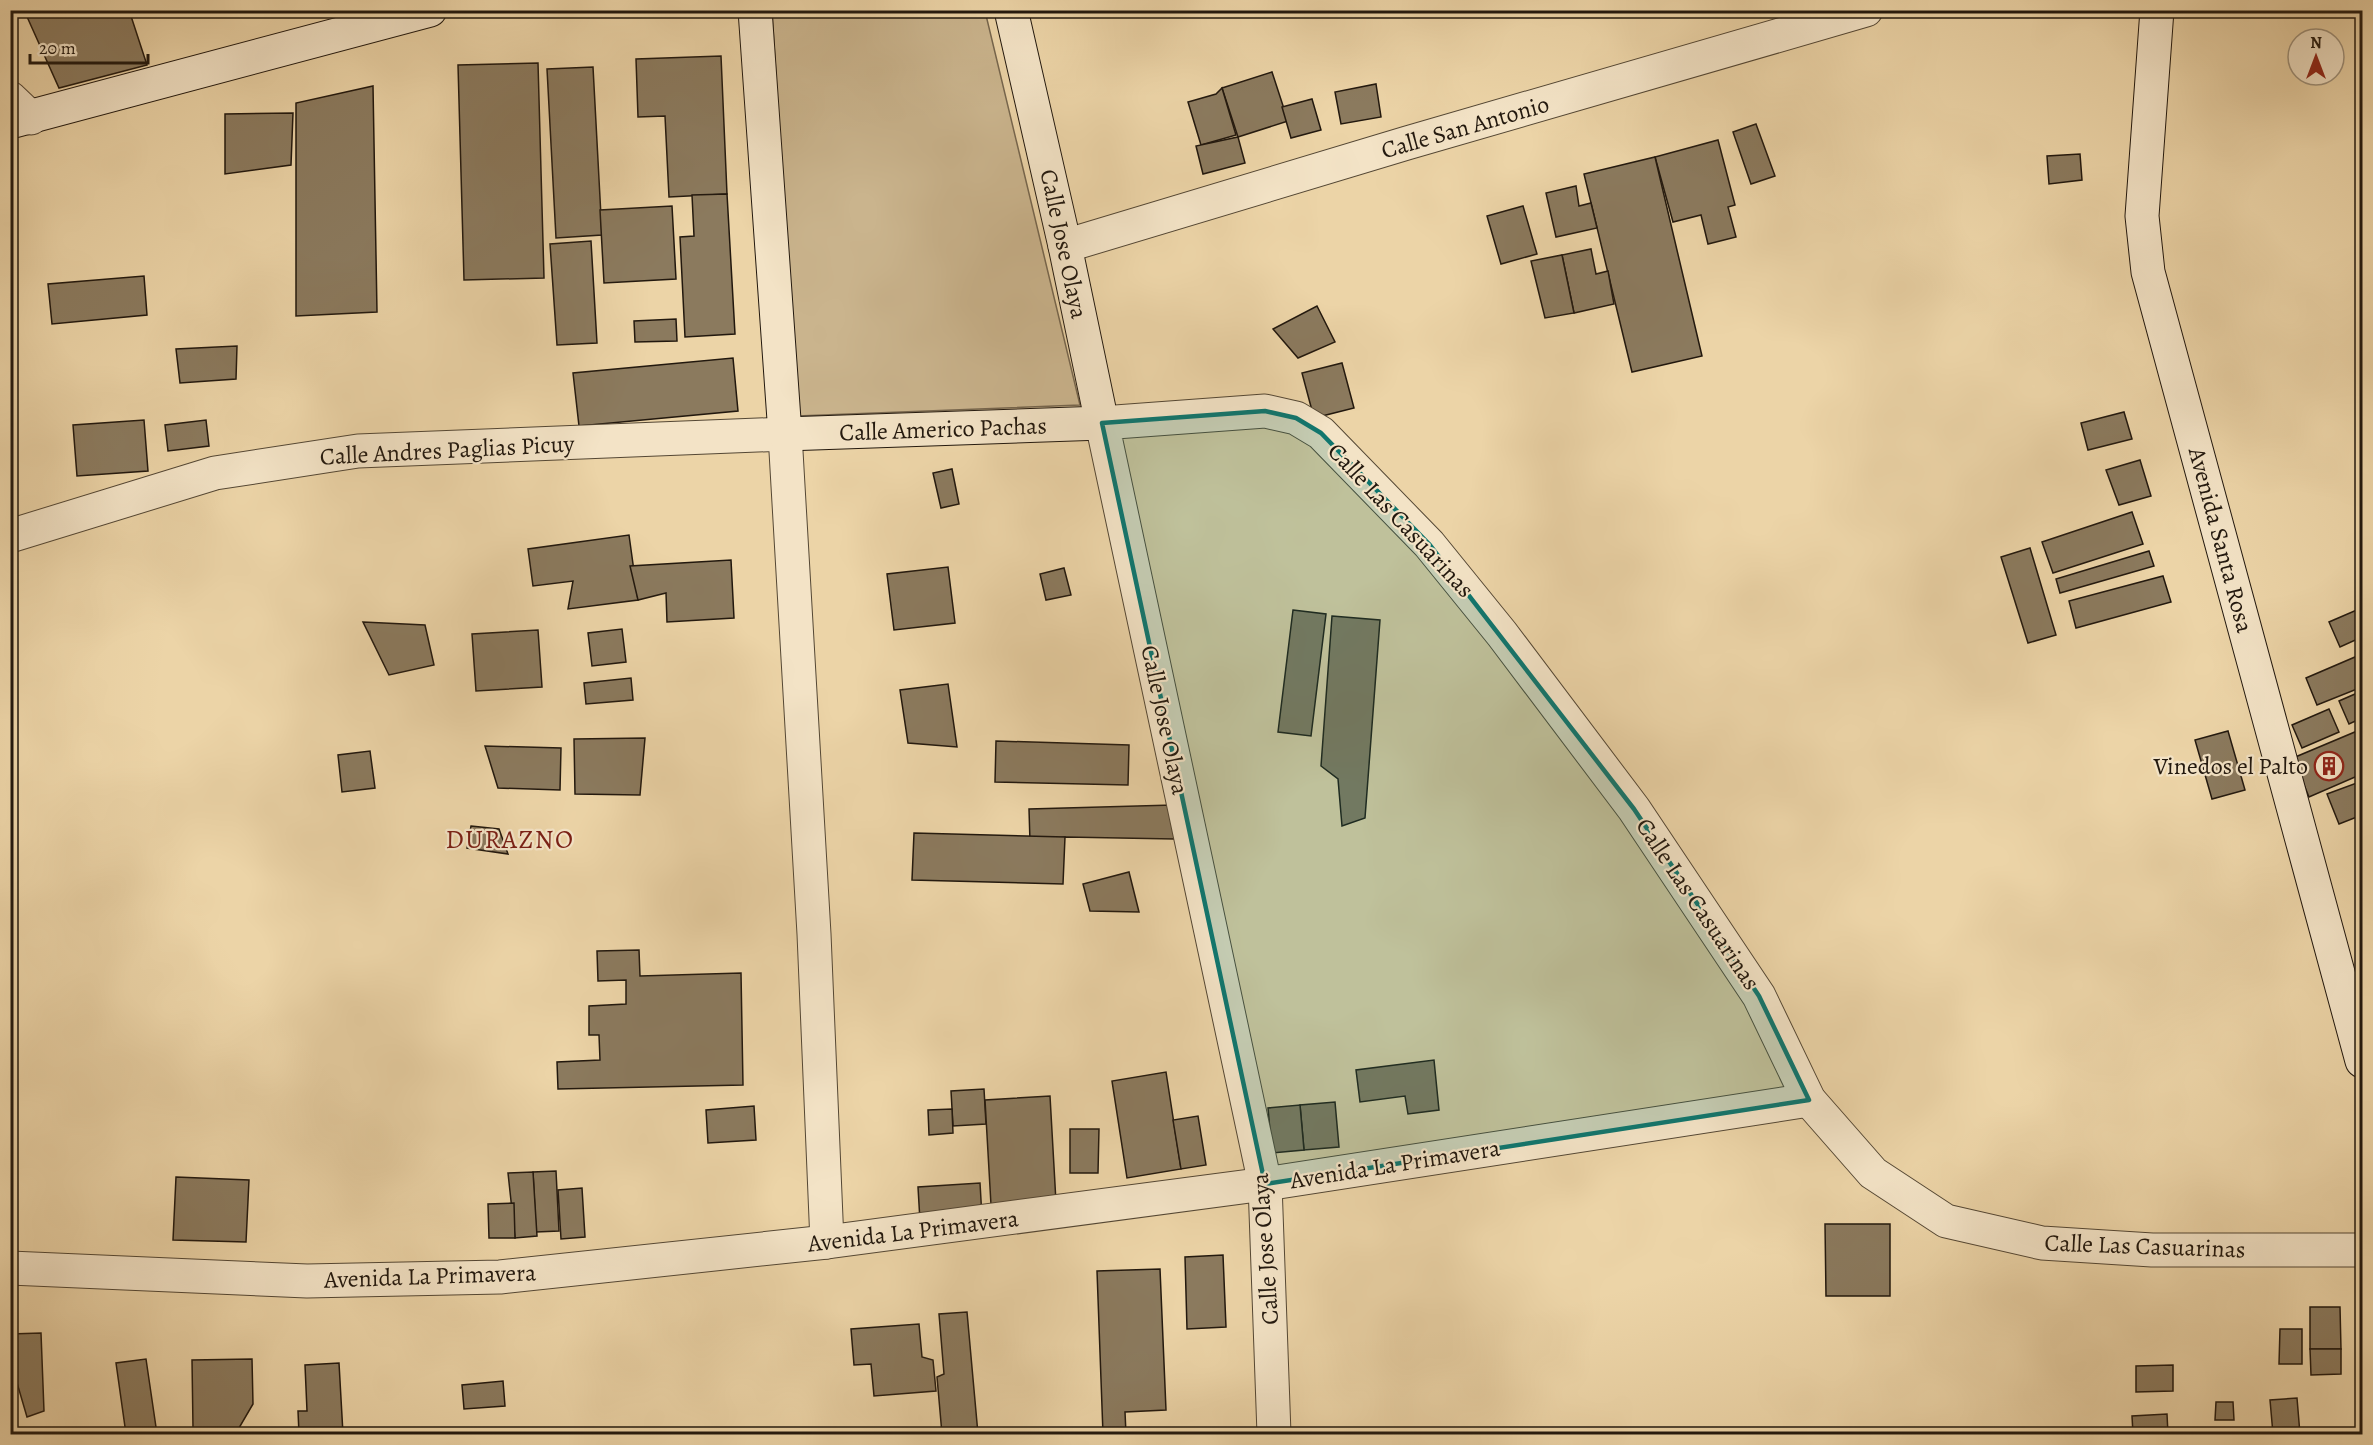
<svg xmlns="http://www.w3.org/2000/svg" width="2373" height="1445" font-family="Alegreya,serif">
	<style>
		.green { fill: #cab48d; stroke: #76664e; stroke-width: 1.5 }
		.building { fill: #8b7a5e; stroke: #22180e; stroke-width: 1.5 }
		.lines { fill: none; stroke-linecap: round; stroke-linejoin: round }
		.street-casing { stroke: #544734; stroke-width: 35 }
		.secondary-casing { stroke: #22180e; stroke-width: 35 }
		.street { stroke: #f3e3c6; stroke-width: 33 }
		.secondary { stroke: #f3e3c6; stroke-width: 33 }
		.marked { fill: #0f766e; fill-opacity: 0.2; stroke: #0f766e; stroke-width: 4.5; stroke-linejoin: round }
		.labels { text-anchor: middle; stroke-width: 4.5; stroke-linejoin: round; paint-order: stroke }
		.street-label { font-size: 24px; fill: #22180e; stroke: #f3e3c6 }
		.poi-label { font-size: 24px; fill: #22180e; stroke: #f3e3c6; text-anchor: end }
		.neighbourhood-label { font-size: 26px; letter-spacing: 1.5px; fill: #7a1f14; stroke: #f3e3c6 }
	</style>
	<rect width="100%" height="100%" fill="#ecd4a7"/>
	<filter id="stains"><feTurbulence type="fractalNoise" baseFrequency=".00333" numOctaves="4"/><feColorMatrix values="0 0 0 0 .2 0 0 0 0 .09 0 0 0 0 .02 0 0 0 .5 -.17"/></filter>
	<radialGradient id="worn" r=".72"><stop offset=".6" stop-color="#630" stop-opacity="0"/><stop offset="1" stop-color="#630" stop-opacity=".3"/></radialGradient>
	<polygon class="green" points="772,11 985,11 1080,405 797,416"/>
	<g class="building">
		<polygon points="24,10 129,10 147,65 59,88"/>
		<polygon points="1776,10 1813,10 1779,19"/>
		<polygon points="721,56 727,194 669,197 665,116 638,117 636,59"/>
		<polygon points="538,63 544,278 464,280 458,65"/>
		<polygon points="593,67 602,235 556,238 547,69"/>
		<polygon points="1272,72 1288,121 1238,137 1222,88"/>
		<polygon points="1376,84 1381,117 1341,124 1335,92"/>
		<polygon points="373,86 377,312 296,316 296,103"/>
		<polygon points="1222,88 1236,135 1201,145 1188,102 1216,94"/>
		<polygon points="1312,99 1321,130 1291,138 1282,107"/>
		<polygon points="293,113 291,165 225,174 225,114"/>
		<polygon points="1756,124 1775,176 1751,184 1733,132"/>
		<polygon points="1238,137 1245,163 1203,174 1196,146"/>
		<polygon points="1718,140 1735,205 1728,207 1736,237 1708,244 1701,215 1673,222 1655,157"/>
		<polygon points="2080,154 2082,180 2049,184 2047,156"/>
		<polygon points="1655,157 1702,356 1632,372 1584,174"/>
		<polygon points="1576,186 1579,206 1591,203 1597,228 1556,237 1546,193"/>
		<polygon points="727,194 735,334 685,337 680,237 694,236 692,195"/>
		<polygon points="672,206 676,279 604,283 600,210"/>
		<polygon points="1523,206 1537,254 1501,264 1487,216"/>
		<polygon points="591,241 597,343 557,345 550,244"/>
		<polygon points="1591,249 1596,274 1608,271 1614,304 1574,313 1562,255"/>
		<polygon points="1562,255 1574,313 1545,318 1531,261"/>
		<polygon points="144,276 147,315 52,324 48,284"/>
		<polygon points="1317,306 1335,342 1298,358 1273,329"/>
		<polygon points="676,319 677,341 635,342 634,321"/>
		<polygon points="237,346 236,379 180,383 176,349"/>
		<polygon points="733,358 738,411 579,426 573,373"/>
		<polygon points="1342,363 1354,408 1314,418 1302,373"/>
		<polygon points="2124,412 2132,439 2088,450 2081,423"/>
		<polygon points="144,420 148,471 77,476 73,425"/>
		<polygon points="206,420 209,446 168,451 165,425"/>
		<polygon points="2140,460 2151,496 2119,505 2106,470"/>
		<polygon points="952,469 959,504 941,508 933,473"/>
		<polygon points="2132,512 2143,544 2053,573 2042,542"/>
		<polygon points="629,535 638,600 568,609 573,581 533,586 528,549"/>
		<polygon points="2030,548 2056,635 2028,643 2001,557"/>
		<polygon points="2149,551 2154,566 2060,593 2056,579"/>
		<polygon points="731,560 734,618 667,622 666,593 638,600 630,566"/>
		<polygon points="948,567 955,623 894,630 887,574"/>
		<polygon points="1064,568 1071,595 1046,600 1040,574"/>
		<polygon points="2163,576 2171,602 2076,628 2069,601"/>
		<polygon points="2359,609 2362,618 2362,637 2340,647 2329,622"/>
		<polygon points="1293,610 1326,614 1311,736 1278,732"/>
		<polygon points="1332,616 1380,620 1365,818 1342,826 1338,779 1321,766"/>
		<polygon points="363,622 425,625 434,665 389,675"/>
		<polygon points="622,629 626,662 592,666 588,633"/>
		<polygon points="538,630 542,687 476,691 472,634"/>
		<polygon points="2362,654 2362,687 2317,705 2306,678"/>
		<polygon points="631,678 633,700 586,704 584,683"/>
		<polygon points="948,684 957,747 908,743 900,690"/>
		<polygon points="2362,691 2362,718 2349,724 2339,701"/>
		<polygon points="2329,709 2339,732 2302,748 2292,725"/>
		<polygon points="2362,729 2362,774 2309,797 2293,758"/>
		<polygon points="2228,731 2245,790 2212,799 2195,740"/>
		<polygon points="645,738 640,795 575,794 574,739"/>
		<polygon points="996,741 1129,745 1128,785 995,782"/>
		<polygon points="485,746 561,748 560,790 498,788"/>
		<polygon points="370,751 375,788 342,792 338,755"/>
		<polygon points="2362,781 2362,815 2339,824 2327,794"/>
		<polygon points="1173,805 1174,839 1065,837 1030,842 1029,809"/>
		<polygon points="471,826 499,829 508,854 467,848"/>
		<polygon points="914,833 1065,837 1063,884 912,880"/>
		<polygon points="1129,872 1139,912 1090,911 1083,884"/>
		<polygon points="639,950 640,976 741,973 743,1085 558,1089 557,1062 600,1060 599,1035 589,1035 589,1006 626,1004 626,980 598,981 597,951"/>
		<polygon points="1434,1060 1439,1110 1408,1114 1405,1096 1360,1102 1356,1070"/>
		<polygon points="1166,1072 1181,1169 1127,1178 1112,1081"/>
		<polygon points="984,1089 986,1124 953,1126 951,1091"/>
		<polygon points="1050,1096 1056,1202 991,1205 985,1100"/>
		<polygon points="1335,1102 1339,1147 1304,1150 1300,1105"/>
		<polygon points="1300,1105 1304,1150 1272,1153 1268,1108"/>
		<polygon points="754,1106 756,1140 708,1143 706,1110"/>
		<polygon points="952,1109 953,1133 929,1135 928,1110"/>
		<polygon points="1198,1116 1206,1165 1181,1169 1173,1120"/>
		<polygon points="1070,1129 1099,1129 1098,1173 1070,1173"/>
		<polygon points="556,1171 559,1231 536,1232 533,1172"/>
		<polygon points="533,1172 537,1236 515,1238 508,1173"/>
		<polygon points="176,1177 249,1180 246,1242 173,1240"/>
		<polygon points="980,1183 982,1217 920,1221 918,1187"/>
		<polygon points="582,1188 585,1237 561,1239 558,1190"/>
		<polygon points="514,1203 515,1238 489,1238 488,1204"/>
		<polygon points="1825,1224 1890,1224 1890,1296 1826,1296"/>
		<polygon points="1223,1255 1226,1327 1187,1329 1185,1257"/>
		<polygon points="1160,1269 1166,1410 1125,1412 1126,1434 1103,1434 1097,1271"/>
		<polygon points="2310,1307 2340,1307 2341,1349 2310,1349"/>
		<polygon points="967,1312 978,1434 942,1434 937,1377 944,1374 939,1314"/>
		<polygon points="919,1324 922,1357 933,1360 936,1391 874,1396 871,1364 854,1365 851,1329"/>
		<polygon points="2280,1329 2302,1329 2302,1364 2279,1364"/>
		<polygon points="41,1333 44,1411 27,1417 10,1359 10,1334"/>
		<polygon points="2310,1349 2341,1349 2341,1374 2311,1375"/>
		<polygon points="146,1359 157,1434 126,1434 116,1363"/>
		<polygon points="252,1359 253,1404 239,1428 193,1428 192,1360"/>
		<polygon points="339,1363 343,1434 299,1434 298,1411 307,1411 305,1365"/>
		<polygon points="2173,1365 2173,1391 2136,1392 2136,1366"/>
		<polygon points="503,1381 505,1406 464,1409 462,1385"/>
		<polygon points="2297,1398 2300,1434 2273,1434 2270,1400"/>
		<polygon points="2216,1402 2233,1402 2234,1420 2215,1420"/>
		<polygon points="2167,1414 2168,1434 2133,1434 2132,1416"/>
		<polygon points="924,1429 925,1434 892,1434 892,1432"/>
	</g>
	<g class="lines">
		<g class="street-casing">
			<g id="street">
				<polyline points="10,98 31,118"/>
				<polyline points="1065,246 1407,143 1866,10"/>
				<polyline points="10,536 215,473 358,451 785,434 814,934 827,1242"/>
				<polyline points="10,1268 307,1281 500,1277 827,1242 1265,1184 1809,1100"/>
				<polyline points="1274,1434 1265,1184 1102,423 1265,411 1296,418 1321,433 1429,544 1502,634 1634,809 1759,996 1809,1100 1873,1173 1946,1221 2042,1243 2152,1250 2362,1250"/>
			</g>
		</g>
		<g class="secondary-casing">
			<g id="secondary">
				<polyline points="755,10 785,434 1102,423 1065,246 1011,10"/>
				<polyline points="2157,10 2142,216 2148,272 2362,1061"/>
				<polyline points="10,122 430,10"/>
			</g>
		</g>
		<use href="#street" class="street"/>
		<use href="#secondary" class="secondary"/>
	</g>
	<path class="marked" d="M1265,411l31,7 25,15 108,111 205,265 125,187 50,104 -544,84 -163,-761z"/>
	<defs>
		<g id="building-ring" transform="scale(1.5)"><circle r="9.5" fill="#f3e3c6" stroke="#8f2418" stroke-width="1.5"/><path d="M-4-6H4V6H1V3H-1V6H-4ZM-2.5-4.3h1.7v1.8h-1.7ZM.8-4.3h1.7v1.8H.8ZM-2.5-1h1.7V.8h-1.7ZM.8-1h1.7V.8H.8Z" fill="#8f2418"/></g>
	</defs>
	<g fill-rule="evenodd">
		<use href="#building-ring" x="2329" y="766"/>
	</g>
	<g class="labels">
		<g class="street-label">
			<text transform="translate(1465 127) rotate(-16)" y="8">Calle San Antonio</text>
			<text transform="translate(1064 244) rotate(78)" y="8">Calle Jose Olaya</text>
			<text transform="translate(943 429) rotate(-2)" y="8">Calle Americo Pachas</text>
			<text transform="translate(447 450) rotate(-3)" y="8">Calle Andres Paglias Picuy</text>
			<text transform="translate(1401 520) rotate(47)" y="8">Calle Las Casuarinas</text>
			<text transform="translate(2221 540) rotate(75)" y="8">Avenida Santa Rosa</text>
			<text transform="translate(1165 720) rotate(78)" y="8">Calle Jose Olaya</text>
			<text transform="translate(1698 904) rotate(56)" y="8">Calle Las Casuarinas</text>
			<text transform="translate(1395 1164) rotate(-9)" y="8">Avenida La Primavera</text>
			<text transform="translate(913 1231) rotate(-7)" y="8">Avenida La Primavera</text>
			<text transform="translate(2145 1246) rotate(2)" y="8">Calle Las Casuarinas</text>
			<text transform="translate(1265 1249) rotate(-94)" y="8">Calle Jose Olaya</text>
			<text transform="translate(430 1276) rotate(-2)" y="8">Avenida La Primavera</text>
		</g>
		<g class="poi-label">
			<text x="2308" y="774">Vinedos el Palto</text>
		</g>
		<g class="neighbourhood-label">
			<text x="510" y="848">DURAZNO</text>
		</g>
	</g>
	<rect width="2373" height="1445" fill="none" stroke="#ecd4a7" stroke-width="36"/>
	<rect x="12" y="12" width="2349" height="1421" fill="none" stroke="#22180e" stroke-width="3"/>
	<rect x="18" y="18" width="2337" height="1409" fill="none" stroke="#22180e" stroke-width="1.5"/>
	<g transform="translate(2316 57)"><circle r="28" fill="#f3e3c6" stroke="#9f927c" stroke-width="1.5"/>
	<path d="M0-4.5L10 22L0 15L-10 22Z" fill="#8f2418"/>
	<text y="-9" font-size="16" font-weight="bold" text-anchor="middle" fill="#22180e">N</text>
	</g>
	<path d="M30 54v9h118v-9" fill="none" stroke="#22180e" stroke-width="3"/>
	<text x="39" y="54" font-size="18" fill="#22180e" stroke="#f3e3c6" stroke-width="4.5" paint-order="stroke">20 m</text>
	<rect width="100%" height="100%" filter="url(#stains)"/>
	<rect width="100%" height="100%" fill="url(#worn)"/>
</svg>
